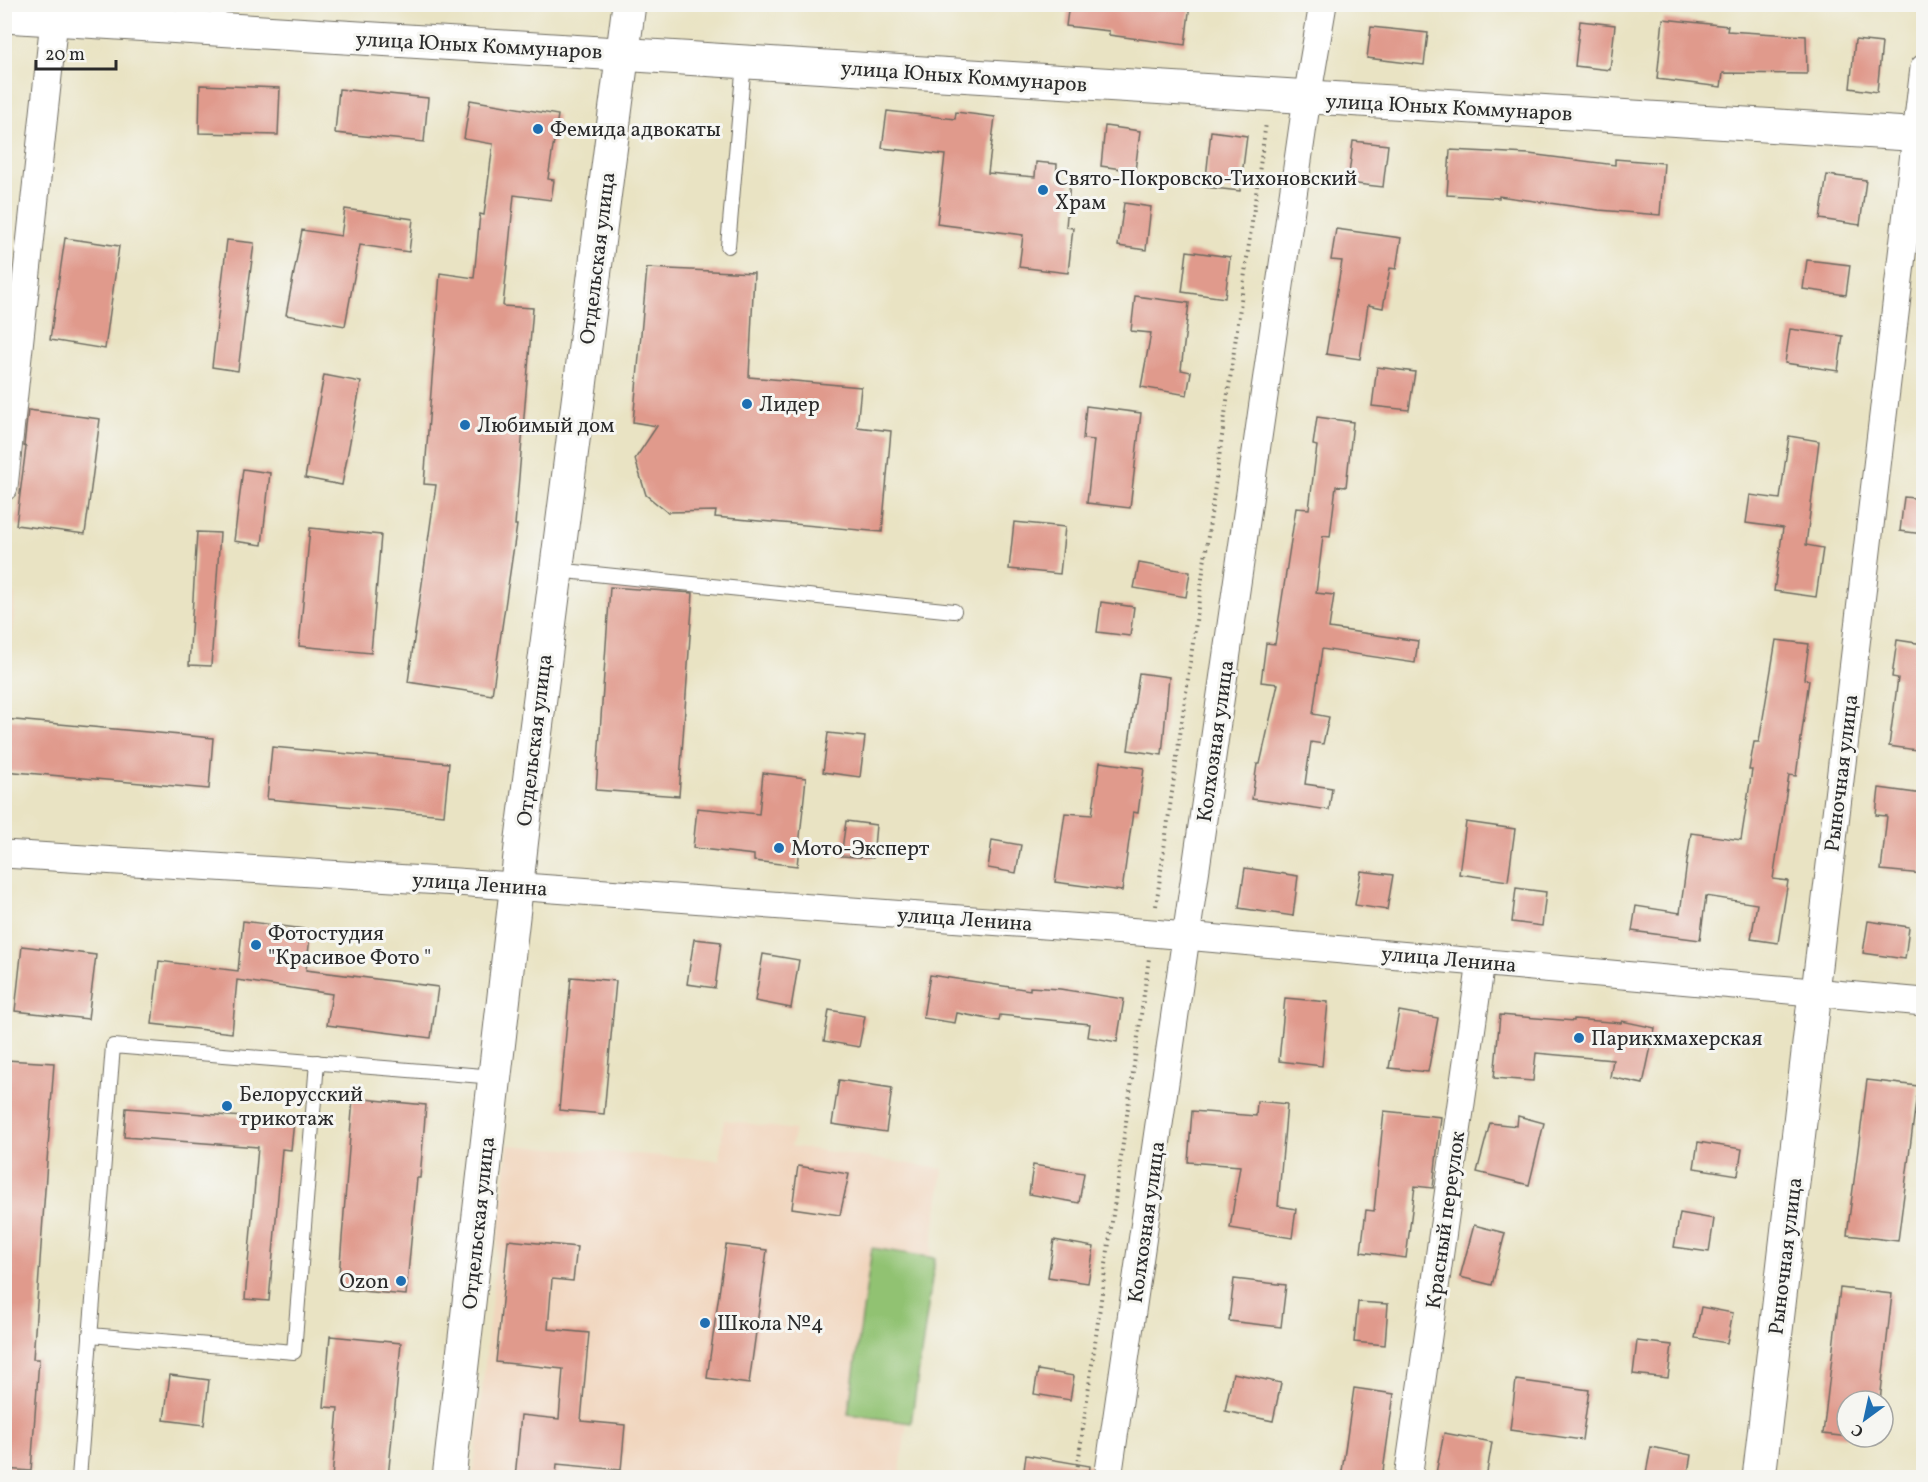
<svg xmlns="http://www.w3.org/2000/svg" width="1928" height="1482" font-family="Vollkorn,serif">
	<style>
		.built { fill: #f1d5bd }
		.green { fill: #91c272; stroke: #5e764e; stroke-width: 1.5 }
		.building { fill: #e09a8c }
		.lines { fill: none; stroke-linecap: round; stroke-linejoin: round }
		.service-casing { stroke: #6e6b60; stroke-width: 16 }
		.minor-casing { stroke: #6e6b60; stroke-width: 29 }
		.tertiary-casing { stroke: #6e6b60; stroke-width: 35 }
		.path { stroke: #6e6b60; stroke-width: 4; stroke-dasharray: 1.5 4.5; stroke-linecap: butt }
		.service { stroke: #fff; stroke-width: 14 }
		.minor { stroke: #fff; stroke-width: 27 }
		.tertiary { stroke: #fff; stroke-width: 33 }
		.poi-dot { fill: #1f6fb2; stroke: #f6f6f2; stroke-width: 2 }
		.labels { text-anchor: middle; stroke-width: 6; stroke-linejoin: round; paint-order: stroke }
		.street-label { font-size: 21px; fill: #2b2b2b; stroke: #f6f6f2 }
		.poi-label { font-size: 21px; fill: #2b2b2b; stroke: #f6f6f2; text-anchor: start }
	</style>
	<rect width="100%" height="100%" fill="#f6f6f2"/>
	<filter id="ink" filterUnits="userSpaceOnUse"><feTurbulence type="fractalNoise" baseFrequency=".0167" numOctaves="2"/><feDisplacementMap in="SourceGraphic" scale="12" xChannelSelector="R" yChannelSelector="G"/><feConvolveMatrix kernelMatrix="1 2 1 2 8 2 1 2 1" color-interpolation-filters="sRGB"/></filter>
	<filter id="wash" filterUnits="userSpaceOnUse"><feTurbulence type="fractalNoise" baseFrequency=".008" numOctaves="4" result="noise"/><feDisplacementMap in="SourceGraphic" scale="24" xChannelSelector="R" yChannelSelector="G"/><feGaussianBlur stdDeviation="1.35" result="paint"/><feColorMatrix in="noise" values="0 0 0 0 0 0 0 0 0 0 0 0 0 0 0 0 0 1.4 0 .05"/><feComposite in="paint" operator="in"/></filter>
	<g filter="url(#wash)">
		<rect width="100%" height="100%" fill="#e9e3c3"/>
		<g class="built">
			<polygon points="5,594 15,595 9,673 5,673"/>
			<polygon points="724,1120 795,1130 791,1146 943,1169 899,1477 473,1478 508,1145 719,1160"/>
		</g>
		<polygon class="green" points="872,1248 935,1258 911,1423 848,1414"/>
		<g id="blocks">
			<g class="building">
				<polygon points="1069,4 1190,4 1185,45 1109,35 1109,31 1066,26"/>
				<polygon points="1663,19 1728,26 1727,31 1806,36 1807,74 1723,73 1721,87 1657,79"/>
				<polygon points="1580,21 1615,25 1610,70 1575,66"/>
				<polygon points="1371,27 1428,33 1424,65 1367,58"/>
				<polygon points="1855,40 1882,43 1877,92 1850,88"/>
				<polygon points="200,85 280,88 278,135 199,133"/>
				<polygon points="339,89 428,98 424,142 335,133"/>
				<polygon points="470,100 558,115 548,179 554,180 551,200 514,195 503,306 533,308 515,525 517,525 492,695 408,682 436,485 424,484 440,273 474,278 480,214 484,215 493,144 464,139"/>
				<polygon points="887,111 955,119 956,112 995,117 988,173 1035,177 1036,162 1057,164 1056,180 1070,181 1066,227 1073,228 1068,273 1019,267 1023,235 937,224 945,155 882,148"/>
				<polygon points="1105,126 1140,131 1135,171 1101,166"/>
				<polygon points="1211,131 1247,136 1240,191 1205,187"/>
				<polygon points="1353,141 1388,145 1383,187 1348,183"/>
				<polygon points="1450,150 1529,154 1615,165 1615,159 1664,163 1660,215 1599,210 1499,196 1499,198 1447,195"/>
				<polygon points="1827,175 1866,180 1860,225 1820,219"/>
				<polygon points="1124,203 1151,207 1146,250 1118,246"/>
				<polygon points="345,209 413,219 409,252 360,245 345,326 286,315 302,230 341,236"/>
				<polygon points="1336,229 1401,238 1396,269 1390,268 1383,308 1368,305 1360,359 1326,354 1342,261 1331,260"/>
				<polygon points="65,238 119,246 105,349 50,340"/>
				<polygon points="227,240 254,243 238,371 212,367"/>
				<polygon points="1187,251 1230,257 1225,298 1182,292"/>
				<polygon points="1807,260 1850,265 1846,295 1803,289"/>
				<polygon points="647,268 754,273 749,377 861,387 857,427 891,431 882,532 715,517 716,511 667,512 646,495 635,459 657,426 633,422"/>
				<polygon points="1135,296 1189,303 1181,370 1191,372 1187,395 1141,387 1151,333 1131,331"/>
				<polygon points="1790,329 1843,336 1838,371 1785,363"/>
				<polygon points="1377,367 1415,372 1409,410 1372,406"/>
				<polygon points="324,375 361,382 342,485 305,478"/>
				<polygon points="1086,406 1141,413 1130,508 1087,503 1094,440 1083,439"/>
				<polygon points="28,410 100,419 85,534 16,525 26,447 24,446"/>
				<polygon points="1317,417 1353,422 1346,487 1336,486 1330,537 1323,536 1316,593 1334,595 1329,628 1418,641 1415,663 1322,649 1313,714 1329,717 1323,744 1311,742 1305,784 1332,788 1329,810 1252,799 1257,764 1260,764 1278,684 1261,682 1266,643 1275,644 1296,508 1309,509 1317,446 1313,445"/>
				<polygon points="1789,436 1819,441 1806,545 1823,548 1816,597 1774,591 1783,528 1746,523 1750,495 1780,499"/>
				<polygon points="243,469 270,473 262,545 234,541"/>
				<polygon points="1904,497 1923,499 1923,534 1900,531"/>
				<polygon points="1014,522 1065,527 1060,574 1009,569"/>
				<polygon points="310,528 381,535 371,653 299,646"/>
				<polygon points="197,532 220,533 211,666 189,665"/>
				<polygon points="1139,563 1190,572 1186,597 1134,588"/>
				<polygon points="610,587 693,593 679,796 596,790"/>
				<polygon points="1101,602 1134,607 1130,636 1097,632"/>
				<polygon points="1776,640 1809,644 1804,679 1809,680 1796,776 1789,775 1773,879 1788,881 1778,943 1751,939 1757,904 1706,896 1700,940 1632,931 1636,906 1680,913 1691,833 1741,840 1752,770 1749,770 1754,742 1759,742"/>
				<polygon points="1897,640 1923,644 1923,751 1889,746 1898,678 1892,677"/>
				<polygon points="1139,673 1169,677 1162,755 1128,750"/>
				<polygon points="4,719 213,738 209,789 4,771"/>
				<polygon points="828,733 865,737 860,777 823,772"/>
				<polygon points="272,747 449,763 444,815 267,799"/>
				<polygon points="1100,762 1144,768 1138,813 1133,812 1122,891 1055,882 1065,813 1092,815"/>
				<polygon points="763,773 806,778 797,866 754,861 754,855 693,848 697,808 759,814"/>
				<polygon points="1879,788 1923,794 1923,874 1881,870 1887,816 1876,815"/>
				<polygon points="846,821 876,825 873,858 841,856"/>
				<polygon points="1466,822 1515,829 1508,881 1459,874"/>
				<polygon points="992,840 1021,845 1016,873 988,868"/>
				<polygon points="1245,868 1298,876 1293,916 1239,908"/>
				<polygon points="1361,871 1393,875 1387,910 1355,905"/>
				<polygon points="1516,888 1546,892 1542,926 1512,922"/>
				<polygon points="243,921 311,930 306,970 438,987 431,1038 327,1025 332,994 237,980 232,1033 152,1024 159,961 238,971"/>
				<polygon points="1868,921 1909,927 1905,959 1863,953"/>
				<polygon points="694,939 721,942 715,988 687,984"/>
				<polygon points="22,946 96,955 88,1019 15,1011"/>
				<polygon points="763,954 799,960 791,1008 755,1001"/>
				<polygon points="930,975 1030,990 1030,987 1060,989 1124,999 1117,1042 1088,1037 1090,1024 1000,1015 999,1021 957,1013 955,1023 923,1018"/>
				<polygon points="571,977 616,981 604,1114 559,1110"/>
				<polygon points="1285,998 1328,1002 1322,1066 1279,1061"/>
				<polygon points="829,1010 865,1016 859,1047 824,1041"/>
				<polygon points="1399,1011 1438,1018 1428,1072 1389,1068"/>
				<polygon points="1500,1015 1574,1021 1574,1019 1621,1023 1622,1021 1655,1028 1643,1084 1610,1077 1613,1060 1536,1053 1533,1081 1494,1078"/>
				<polygon points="6,1060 54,1063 33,1359 39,1359 31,1471 4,1469"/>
				<polygon points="839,1080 892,1088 886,1132 832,1124"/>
				<polygon points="1867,1080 1918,1086 1898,1241 1847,1235"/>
				<polygon points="353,1098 426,1105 420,1178 417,1178 406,1295 338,1289"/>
				<polygon points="1257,1101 1287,1104 1278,1206 1296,1209 1292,1238 1230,1228 1240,1166 1188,1162 1192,1111 1256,1116"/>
				<polygon points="126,1108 294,1121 291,1150 282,1149 269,1301 245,1299 258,1147 124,1137"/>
				<polygon points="1384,1111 1441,1117 1433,1188 1415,1186 1406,1258 1361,1252 1366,1210 1374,1211"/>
				<polygon points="1518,1116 1544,1123 1529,1185 1477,1172 1490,1123 1517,1126"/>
				<polygon points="1698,1142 1742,1149 1738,1175 1694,1168"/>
				<polygon points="1033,1165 1084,1173 1079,1203 1029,1194"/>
				<polygon points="798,1166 849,1174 840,1215 792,1208"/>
				<polygon points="1680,1213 1714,1219 1709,1252 1674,1247"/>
				<polygon points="1474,1225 1505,1233 1492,1285 1460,1277"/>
				<polygon points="508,1240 577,1247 573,1281 552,1279 548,1329 589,1333 581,1421 625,1425 621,1470 557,1464 556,1478 515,1478 521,1415 559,1419 563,1369 496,1362"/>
				<polygon points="1054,1240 1094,1247 1088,1283 1048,1277"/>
				<polygon points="726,1245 767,1250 749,1384 707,1378"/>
				<polygon points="1234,1279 1286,1285 1281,1327 1229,1321"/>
				<polygon points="1840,1288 1892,1294 1880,1401 1847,1401 1847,1437 1876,1437 1876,1440 1823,1434"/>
				<polygon points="1358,1302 1388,1304 1385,1345 1354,1342"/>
				<polygon points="1701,1307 1733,1313 1727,1343 1695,1338"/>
				<polygon points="330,1336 401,1343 388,1478 332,1478 338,1408 324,1407"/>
				<polygon points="1637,1341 1672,1345 1668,1378 1633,1374"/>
				<polygon points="1038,1370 1074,1376 1070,1400 1034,1394"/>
				<polygon points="1233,1373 1281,1383 1273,1421 1225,1411"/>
				<polygon points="170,1375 209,1380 204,1425 164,1420"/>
				<polygon points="1516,1380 1589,1390 1582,1440 1510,1430"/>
				<polygon points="1354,1388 1394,1394 1382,1478 1341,1478"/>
				<polygon points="1444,1433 1492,1442 1486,1478 1435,1478"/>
				<polygon points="1651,1447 1691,1455 1687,1478 1645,1478"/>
				<polygon points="1026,1455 1090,1466 1089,1478 1023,1478"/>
			</g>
		</g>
	</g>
	<g filter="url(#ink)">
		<use href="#blocks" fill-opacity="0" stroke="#6e6b60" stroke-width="1.5"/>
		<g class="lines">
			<g class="service-casing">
				<g id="service">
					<polyline points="728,246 744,62"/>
					<polyline points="556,570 954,611"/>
					<polyline points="90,1335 294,1352 317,1062"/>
					<polyline points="79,1478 113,1046 495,1077"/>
				</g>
			</g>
			<g class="minor-casing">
				<g id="minor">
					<polyline points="4,487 54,20"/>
					<polyline points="4,854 457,882 1152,933 1924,1002"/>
					<polyline points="1815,992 1924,68"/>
					<polyline points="1108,1478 1307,98 1323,4"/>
					<polyline points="1408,1478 1481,962"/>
				</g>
			</g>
			<g class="tertiary-casing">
				<g id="tertiary">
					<polyline points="4,16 1924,135"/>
					<polyline points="449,1478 522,838 629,4"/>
					<polyline points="1759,1478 1815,992"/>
				</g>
			</g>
			<g class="path">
				<polyline points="1156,906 1266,123"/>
				<polyline points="1076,1478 1149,958"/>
			</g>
			<use href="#service" class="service"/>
			<use href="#minor" class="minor"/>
			<use href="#tertiary" class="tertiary"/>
		</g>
	</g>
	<g class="poi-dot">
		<circle cx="538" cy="129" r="6"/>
		<circle cx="1043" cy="190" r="6"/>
		<circle cx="747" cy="404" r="6"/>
		<circle cx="465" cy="425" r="6"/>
		<circle cx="779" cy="848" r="6"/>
		<circle cx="256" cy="945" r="6"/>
		<circle cx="1579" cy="1038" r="6"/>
		<circle cx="227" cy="1106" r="6"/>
		<circle cx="401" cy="1281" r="6"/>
		<circle cx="705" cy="1323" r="6"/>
	</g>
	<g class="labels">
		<g class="street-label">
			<text transform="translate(479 45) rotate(3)" y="7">улица Юных Коммунаров</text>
			<text transform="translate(964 76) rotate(4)" y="7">улица Юных Коммунаров</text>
			<text transform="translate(1449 107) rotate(3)" y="7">улица Юных Коммунаров</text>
			<text transform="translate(597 258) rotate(-83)" y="7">Отдельская улица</text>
			<text transform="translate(534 740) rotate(-83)" y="7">Отдельская улица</text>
			<text transform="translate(1215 741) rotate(-82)" y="7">Колхозная улица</text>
			<text transform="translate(1841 773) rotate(-83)" y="7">Рыночная улица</text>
			<text transform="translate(480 884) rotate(4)" y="7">улица Ленина</text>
			<text transform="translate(965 919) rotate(4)" y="7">улица Ленина</text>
			<text transform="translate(1449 959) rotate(5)" y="7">улица Ленина</text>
			<text transform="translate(1445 1220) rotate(-82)" y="7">Красный переулок</text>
			<text transform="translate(1146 1222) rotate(-82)" y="7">Колхозная улица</text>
			<text transform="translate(478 1223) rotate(-84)" y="7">Отдельская улица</text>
			<text transform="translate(1785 1256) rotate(-83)" y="7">Рыночная улица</text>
		</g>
		<g class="poi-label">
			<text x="550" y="136">Фемида адвокаты</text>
			<text x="1055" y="185">Свято-Покровско-Тихоновский<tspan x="1055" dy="24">Храм</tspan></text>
			<text x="759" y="411">Лидер</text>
			<text x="477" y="432">Любимый дом</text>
			<text x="791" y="855">Мото-Эксперт</text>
			<text x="268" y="940">Фотостудия<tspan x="268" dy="24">"Красивое Фото "</tspan></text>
			<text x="1591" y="1045">Парикхмахерская</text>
			<text x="239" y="1101">Белорусский<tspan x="239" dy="24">трикотаж</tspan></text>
			<text x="389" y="1288" text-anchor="end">Ozon</text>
			<text x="717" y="1330">Школа №4</text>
		</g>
	</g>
	<rect width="1928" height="1482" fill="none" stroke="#f6f6f2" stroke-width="24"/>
	<g transform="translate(1865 1419) rotate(213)"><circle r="28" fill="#f6f6f2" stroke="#a5a5a2" stroke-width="1.5"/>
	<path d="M0-4.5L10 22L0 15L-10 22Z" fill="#1f6fb2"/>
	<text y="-9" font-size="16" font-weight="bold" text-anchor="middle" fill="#2b2b2b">С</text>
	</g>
	<path d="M36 60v9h80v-9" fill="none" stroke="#2b2b2b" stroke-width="3"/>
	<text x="45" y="60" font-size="18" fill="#2b2b2b" stroke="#f6f6f2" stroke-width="4.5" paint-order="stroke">20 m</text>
</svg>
